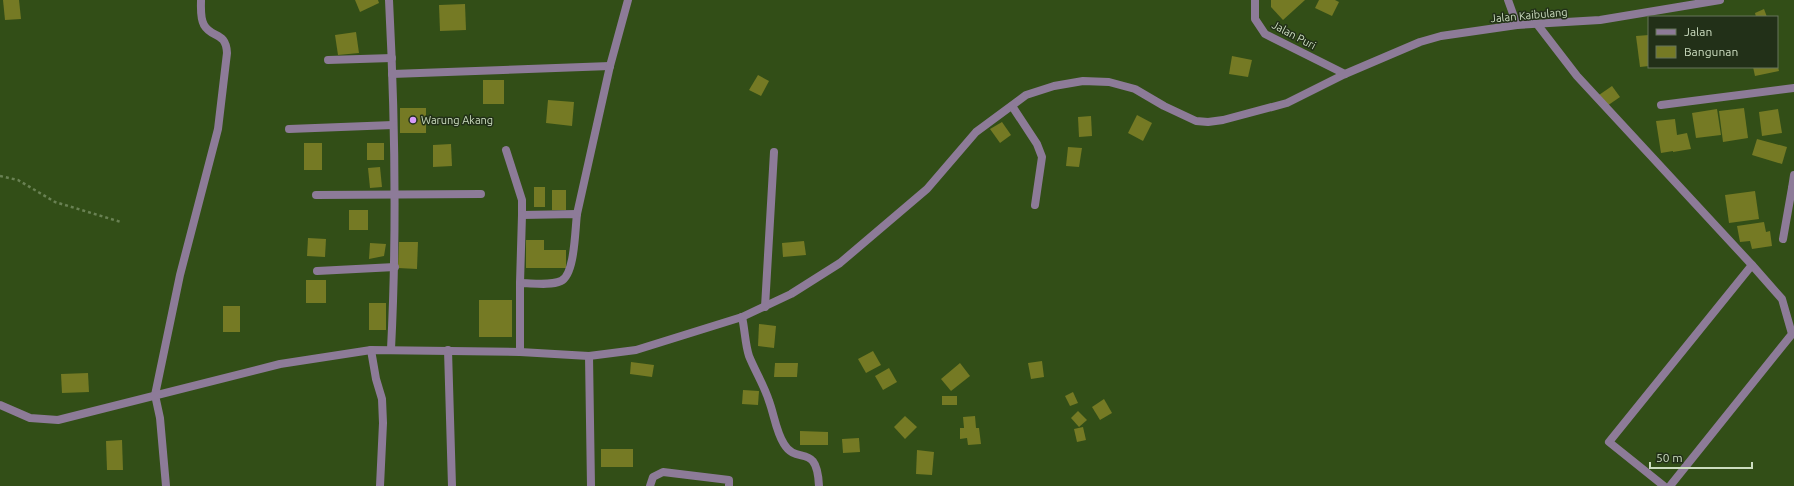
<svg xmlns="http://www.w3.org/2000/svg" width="1794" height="486" font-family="Ubuntu,sans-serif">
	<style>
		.building { fill: #757a24 }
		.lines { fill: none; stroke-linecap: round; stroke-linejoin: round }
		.path { stroke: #698153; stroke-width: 2.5; stroke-dasharray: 3 3; stroke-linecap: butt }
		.service { stroke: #8d7b98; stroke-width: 8 }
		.minor { stroke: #8d7b98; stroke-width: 8 }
		.tertiary { stroke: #8d7b98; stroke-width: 8 }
		.poi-dot { fill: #d79bf9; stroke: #223018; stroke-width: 1.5 }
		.labels { text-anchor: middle; stroke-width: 3; stroke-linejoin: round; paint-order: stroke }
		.street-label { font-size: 11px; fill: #ccddc0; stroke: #223018 }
		.poi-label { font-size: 11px; fill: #ccddc0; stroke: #223018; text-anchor: start }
	</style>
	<rect width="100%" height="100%" fill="#324e17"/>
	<g class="building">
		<polygon points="3,0 19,0 21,19 5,20"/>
		<polygon points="355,0 378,0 379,3 360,12"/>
		<polygon points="1271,0 1305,0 1283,20 1271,7"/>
		<polygon points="1319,0 1335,0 1339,2 1332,16 1315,8"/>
		<polygon points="465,4 466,30 440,31 439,5"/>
		<polygon points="1764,9 1767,17 1756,17 1755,13"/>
		<polygon points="356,32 359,53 338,55 335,35"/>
		<polygon points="1649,35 1649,66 1640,67 1636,36"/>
		<polygon points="1232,56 1252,60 1248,77 1229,74"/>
		<polygon points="1753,67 1778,67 1779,71 1755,76"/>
		<polygon points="758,75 769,81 761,96 749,90"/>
		<rect x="483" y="80" width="21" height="24"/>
		<polygon points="1612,86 1620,97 1607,106 1599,95"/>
		<polygon points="548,100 574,102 572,126 546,123"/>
		<rect x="400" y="108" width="26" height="25"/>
		<polygon points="1744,108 1748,138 1723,142 1719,111"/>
		<polygon points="1717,109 1721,135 1696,138 1692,113"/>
		<polygon points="1778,109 1782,133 1762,136 1759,112"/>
		<polygon points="1137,115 1152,123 1143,141 1128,133"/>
		<polygon points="1091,116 1092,136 1079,137 1078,117"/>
		<polygon points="1675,119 1677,135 1687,133 1691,149 1673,152 1673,151 1661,153 1656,121"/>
		<polygon points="1002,122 1011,135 1000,143 990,129"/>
		<polygon points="1757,139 1787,147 1782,164 1752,155"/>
		<rect x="304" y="143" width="18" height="27"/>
		<rect x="367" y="143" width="17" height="17"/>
		<polygon points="451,144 452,166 433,167 433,145"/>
		<polygon points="1068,147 1082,148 1079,167 1066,166"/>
		<polygon points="380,167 382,187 370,188 368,168"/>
		<rect x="534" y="187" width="11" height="20"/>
		<rect x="552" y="190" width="14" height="20"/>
		<polygon points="1755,191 1759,219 1729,223 1725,195"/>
		<rect x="349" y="210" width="19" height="20"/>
		<polygon points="1764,222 1766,232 1770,231 1772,246 1752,249 1750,241 1740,242 1737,226"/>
		<polygon points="308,238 326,239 325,257 307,256"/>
		<polygon points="526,240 544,240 544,250 566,250 566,268 526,268"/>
		<polygon points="804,241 806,255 783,257 782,243"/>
		<polygon points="399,242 418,242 417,269 398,268"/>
		<polygon points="370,243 386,244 384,256 369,259"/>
		<rect x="306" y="280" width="20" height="23"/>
		<rect x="479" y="300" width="33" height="37"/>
		<rect x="369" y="303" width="17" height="27"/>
		<rect x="223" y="306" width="17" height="26"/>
		<polygon points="759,324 776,326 774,348 758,346"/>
		<polygon points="873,351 881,365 866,373 858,359"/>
		<polygon points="1042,361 1044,377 1031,379 1028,363"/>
		<polygon points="631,362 654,365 652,377 630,374"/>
		<polygon points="775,363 798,363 797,377 774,377"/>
		<polygon points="960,363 970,376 951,391 941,379"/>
		<polygon points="889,368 897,382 883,390 875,376"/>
		<polygon points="88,373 89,392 62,393 61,374"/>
		<polygon points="743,390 759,391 758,405 742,404"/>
		<polygon points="1073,392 1078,403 1070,406 1065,396"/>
		<rect x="942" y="396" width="15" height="9"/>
		<polygon points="1104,399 1112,413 1100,420 1092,407"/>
		<polygon points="1078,411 1087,420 1079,427 1071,418"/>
		<polygon points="905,416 917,427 905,439 894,427"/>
		<polygon points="975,416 976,428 979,428 981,444 968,445 967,438 960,439 960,428 964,428 963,417"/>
		<polygon points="1083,427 1086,440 1077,442 1074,429"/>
		<polygon points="800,431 828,432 828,445 800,445"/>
		<polygon points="859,438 860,452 843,453 842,439"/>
		<polygon points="122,440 123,470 107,470 106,441"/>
		<rect x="601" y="449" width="32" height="18"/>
		<polygon points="917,450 934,452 932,475 916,474"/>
	</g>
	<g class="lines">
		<polyline class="path" points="0,176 18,180 55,202 121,222"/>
		<g class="service">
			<polyline points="1012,106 1037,144 1042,157 1035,205"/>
			<polyline points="371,350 376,379 382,399 383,423 380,486"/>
			<polyline points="650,486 653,477 663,472 729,480 729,486"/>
		</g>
		<g class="minor">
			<path d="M389,0c6,116 8,233 2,349"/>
			<polyline points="1508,0 1517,25"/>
			<polyline points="1537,24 1577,76 1752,265 1782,299 1792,334 1670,486"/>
			<polyline points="328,60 392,58"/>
			<polyline points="392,74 610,66"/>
			<polyline points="1661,105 1794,88"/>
			<polyline points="289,129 393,125"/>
			<path d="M506,150l16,50v15l55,-1c-2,15 -2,61 -16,67 -11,5 -29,2 -41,2v69"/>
			<polyline points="1794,175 1792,188 1794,188"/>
			<polyline points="316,195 481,194"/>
			<polyline points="577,214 610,66 628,0"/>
			<polyline points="1783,239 1792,188"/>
			<polyline points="317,271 395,267"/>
			<polyline points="520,283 522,215"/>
			<polyline points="765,307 774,152"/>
			<path d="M742,317c3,13 3,27 7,39 6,15 15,29 20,45 5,13 7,31 15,43 13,22 33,-3 35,42"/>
			<polyline points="448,350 452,486"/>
			<polyline points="589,356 591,486"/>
			<path d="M166,486l-6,-68 -5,-23 25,-120 38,-146 9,-76c-1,-22 -15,-14 -23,-28 -4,-7 -3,-17 -3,-25"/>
			<polyline points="1664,486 1609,442 1752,265"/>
		</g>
		<g class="tertiary">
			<polyline points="1255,0 1255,19 1265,34 1345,74"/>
			<polyline points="0,405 30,418 58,420 280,364 371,350 520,352 589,356 636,350 742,317 791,294 840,263 927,189 976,132 1026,95 1054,86 1083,81 1109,82 1135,89 1164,106 1196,121 1208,122 1223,120 1287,103 1345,74 1420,42 1441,36 1517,25 1600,20 1720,0"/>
		</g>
	</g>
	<circle class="poi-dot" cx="413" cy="120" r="4"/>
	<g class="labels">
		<g class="street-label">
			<text transform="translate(1529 15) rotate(-5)" y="4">Jalan Kaibulang</text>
			<text transform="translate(1294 35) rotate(28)" y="4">Jalan Puri</text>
		</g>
		<g class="poi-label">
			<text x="421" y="124">Warung Akang</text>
		</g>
	</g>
	<rect x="1648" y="16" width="130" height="52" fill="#223018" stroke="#66755b"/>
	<rect x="1656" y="29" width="20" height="6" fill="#8d7b98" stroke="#66755b"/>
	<text x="1684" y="36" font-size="12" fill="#ccddc0">Jalan</text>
	<rect x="1656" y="46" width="20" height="12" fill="#757a24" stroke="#66755b"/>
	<text x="1684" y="56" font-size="12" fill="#ccddc0">Bangunan</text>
	<path d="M1650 462v6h102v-6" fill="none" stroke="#ccddc0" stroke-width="2"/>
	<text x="1656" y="462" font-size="12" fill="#ccddc0" stroke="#223018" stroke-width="3" paint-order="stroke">50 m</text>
</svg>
